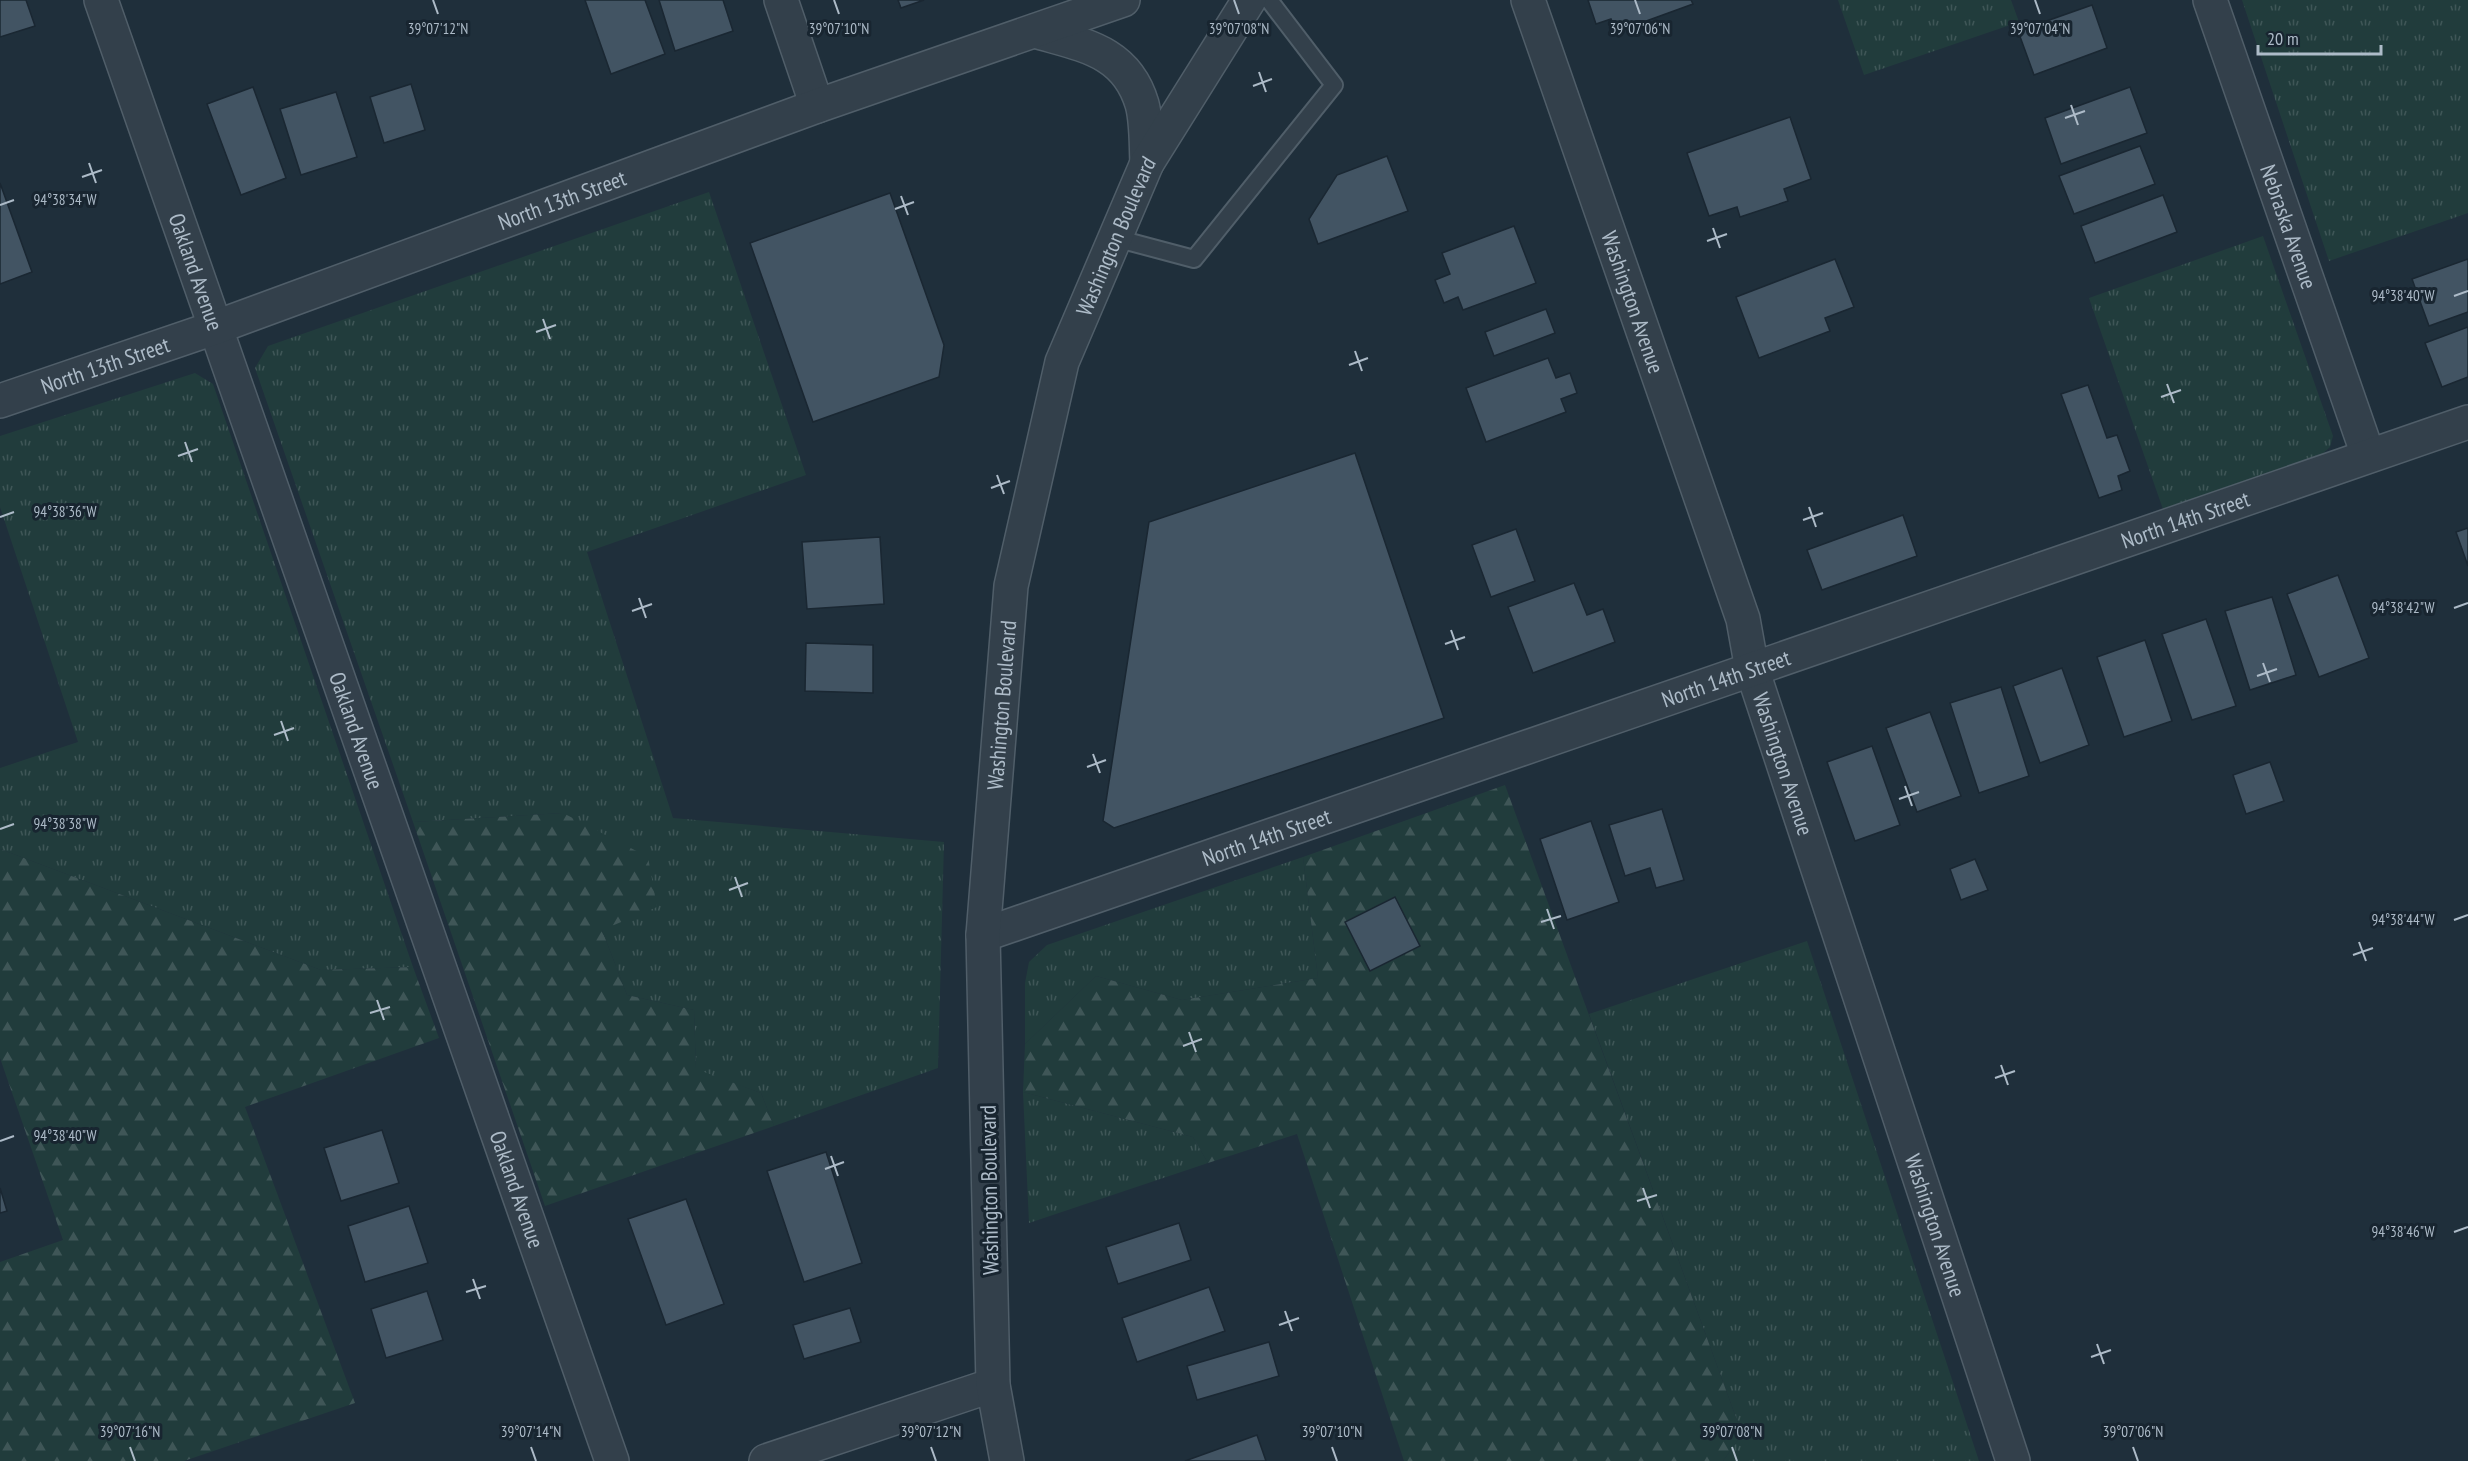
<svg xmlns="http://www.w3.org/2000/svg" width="2468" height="1461" font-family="'PT Sans Narrow',sans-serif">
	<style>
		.grass { fill: url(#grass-tufts) }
		.forest { fill: url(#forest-firs) }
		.building { fill: #425463; stroke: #1a2732; stroke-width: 1.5 }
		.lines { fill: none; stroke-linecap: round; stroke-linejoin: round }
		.service-casing { stroke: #505e69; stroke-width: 20 }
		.minor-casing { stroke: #505e69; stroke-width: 36 }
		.tertiary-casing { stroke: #505e69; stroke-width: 36 }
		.service { stroke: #33404b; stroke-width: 16 }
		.minor { stroke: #33404b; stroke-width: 33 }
		.tertiary { stroke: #33404b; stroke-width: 33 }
		.ticks { fill: none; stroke: #adbbc8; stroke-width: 2 }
		.labels { text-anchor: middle; stroke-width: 6; stroke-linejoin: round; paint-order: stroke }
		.street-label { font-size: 22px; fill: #adbbc8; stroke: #182530 }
		.ticks-label { font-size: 15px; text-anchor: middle; fill: #adbbc8; stroke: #182530; stroke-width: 6; stroke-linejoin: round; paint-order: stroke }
	</style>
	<defs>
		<pattern id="grass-tufts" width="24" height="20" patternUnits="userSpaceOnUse" patternTransform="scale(1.5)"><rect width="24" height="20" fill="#213c3c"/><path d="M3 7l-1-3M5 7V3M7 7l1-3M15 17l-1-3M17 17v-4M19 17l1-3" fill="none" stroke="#3f5657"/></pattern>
		<pattern id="forest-firs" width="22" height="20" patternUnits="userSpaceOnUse" patternTransform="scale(1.5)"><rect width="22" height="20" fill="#213c3c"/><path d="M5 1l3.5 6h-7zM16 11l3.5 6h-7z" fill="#3f5657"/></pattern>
	</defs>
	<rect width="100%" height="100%" fill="#1f2f3b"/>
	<g class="grass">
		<polygon points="1838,0 2011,0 2019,22 1864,75"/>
		<polygon points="2242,0 2468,0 2468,213 2329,261"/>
		<polygon points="709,192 806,475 587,552 673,818 944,842 938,1068 774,1126 761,1093 696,1070 694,1010 627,995 602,930 563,813 413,822 255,368 268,346"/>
		<polygon points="2263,236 2333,436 2330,447 2318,458 2164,512 2089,298"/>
		<polygon points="195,373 213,384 413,967 321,970 0,849 0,768 78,742 0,507 0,436"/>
		<polygon points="1303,857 1318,978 1182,1000 1096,976 1025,1044 1025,983 1029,962 1047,945"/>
		<polygon points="1807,941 1979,1461 1723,1461 1742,1434 1589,1014"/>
		<polygon points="1023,1092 1193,1137 1208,1163 1029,1223"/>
	</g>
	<g class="forest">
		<polygon points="1505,785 1742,1434 1723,1461 1404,1461 1297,1134 1208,1163 1193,1137 1023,1092 1025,1044 1096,976 1182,1000 1318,978 1303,857"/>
		<polygon points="563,813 648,857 657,907 602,930 627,995 694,1010 696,1069 761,1093 774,1126 545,1206 413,822"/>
		<polygon points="0,849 321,970 413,967 439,1038 245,1107 355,1403 184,1461 0,1461 0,1262 63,1240 0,1058"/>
	</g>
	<g class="building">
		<polygon points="0,0 26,0 35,26 0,37"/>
		<polygon points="585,0 645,0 665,54 611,74"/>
		<polygon points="659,0 723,0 733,31 675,51"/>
		<polygon points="898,0 924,0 901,8"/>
		<polygon points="1588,0 1691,0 1693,4 1616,32 1611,19 1596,24"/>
		<polygon points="2092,5 2107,48 2034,75 2018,31"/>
		<polygon points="411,84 425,130 384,143 370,97"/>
		<polygon points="253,87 286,178 241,195 207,104"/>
		<polygon points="2130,87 2147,133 2061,164 2045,118"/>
		<polygon points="336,92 357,157 301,175 280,109"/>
		<polygon points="1790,117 1811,179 1784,189 1788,201 1740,217 1737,207 1709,216 1687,153"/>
		<polygon points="2140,146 2155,184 2074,214 2059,176"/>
		<polygon points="1387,156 1408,211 1318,244 1309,219 1337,175"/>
		<polygon points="0,183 32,272 0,284"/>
		<polygon points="890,193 944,345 939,377 813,422 750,243"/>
		<polygon points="2163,195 2177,232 2095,263 2081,226"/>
		<polygon points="1514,226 1536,283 1463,310 1458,297 1444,303 1435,280 1450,274 1442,253"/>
		<polygon points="1835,259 1854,307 1825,318 1830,331 1759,358 1736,297"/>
		<polygon points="2468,259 2468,312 2429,326 2412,279"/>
		<polygon points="1546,309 1555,333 1494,356 1485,332"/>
		<polygon points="2468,327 2468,377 2442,387 2425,343"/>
		<polygon points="1548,358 1556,378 1570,373 1577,393 1561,399 1566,412 1486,442 1466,388"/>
		<polygon points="2088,385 2107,438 2117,435 2130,471 2118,476 2122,490 2099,498 2061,394"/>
		<polygon points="1355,453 1444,718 1114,828 1103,821 1149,522"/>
		<polygon points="1903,515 1917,556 1822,590 1807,550"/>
		<polygon points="2468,528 2468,566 2456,532"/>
		<polygon points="1516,529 1535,581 1491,597 1472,545"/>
		<polygon points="880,537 884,604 807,609 802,542"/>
		<polygon points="2338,575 2369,658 2319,677 2287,594"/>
		<polygon points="1574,583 1587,615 1603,609 1615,642 1533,673 1508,607"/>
		<polygon points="2272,597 2296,675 2250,690 2225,611"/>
		<polygon points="2206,619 2236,706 2192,720 2162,634"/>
		<polygon points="2145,640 2172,721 2124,737 2097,657"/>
		<polygon points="806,643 873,645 873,693 805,691"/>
		<polygon points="2062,668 2089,745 2040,763 2013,686"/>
		<polygon points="2001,687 2029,776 1979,793 1950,703"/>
		<polygon points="1930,712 1961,796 1917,812 1886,728"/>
		<polygon points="1872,746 1900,825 1855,841 1827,762"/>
		<polygon points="2270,762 2284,801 2246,814 2233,775"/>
		<polygon points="1662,809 1684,880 1656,888 1650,868 1625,876 1609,825"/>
		<polygon points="1591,821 1619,902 1567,920 1540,839"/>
		<polygon points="1975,859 1988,890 1961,900 1950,869"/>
		<polygon points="1395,897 1420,946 1370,971 1345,922"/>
		<polygon points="382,1130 399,1183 341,1201 324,1148"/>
		<polygon points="826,1152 862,1263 804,1282 767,1171"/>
		<polygon points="0,1188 7,1211 0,1213"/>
		<polygon points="686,1199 724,1304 666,1325 628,1219"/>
		<polygon points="409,1206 428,1263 365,1282 348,1226"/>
		<polygon points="1179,1223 1191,1260 1118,1284 1106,1247"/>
		<polygon points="1209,1287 1225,1331 1137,1362 1122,1318"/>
		<polygon points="427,1291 443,1340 386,1358 371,1309"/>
		<polygon points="850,1308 861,1342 804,1359 793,1325"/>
		<polygon points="1269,1342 1279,1376 1197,1400 1187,1366"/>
		<polygon points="1257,1435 1266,1461 1185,1461"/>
	</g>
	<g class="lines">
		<g class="service-casing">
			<polyline id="service" points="1115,238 1194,259 1334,85 1269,0"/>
		</g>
		<g class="minor-casing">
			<g id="minor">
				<path id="s1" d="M101,0l511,1461"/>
				<polyline points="781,0 817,106"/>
				<path id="s2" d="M1528,0l215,619 9,50 261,792"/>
				<path id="s3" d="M2210,0l158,455"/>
				<path id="s4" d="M983,935l1485,-513"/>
				<polyline points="766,1461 993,1385"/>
			</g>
		</g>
		<g class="tertiary-casing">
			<g id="tertiary">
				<path d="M1035,31c47,14 91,19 107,73 5,18 4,41 5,59"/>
				<path id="s5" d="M0,401l214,-73 603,-222 306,-106"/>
				<path id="s6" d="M1007,1461l-14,-76 -10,-450 28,-349 51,-224 85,-199 102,-163"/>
			</g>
		</g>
		<use href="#service" class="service"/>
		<use href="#minor" class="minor"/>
		<use href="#tertiary" class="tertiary"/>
	</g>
	<path class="ticks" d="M433,0l5,14M834,0l5,14M1234,0l5,14M1635,0l5,14M2035,0l5,14M1259,72l7,20M1253,86l19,-7M2071,105l7,20M2065,118l20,-7M89,163l7,20M82,177l20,-7M901,196l7,19M0,205l14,-5M895,209l19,-7M1713,228l7,20M1707,241l20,-7M2454,296l14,-5M543,319l7,20M536,332l20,-7M1355,351l7,20M1349,365l19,-7M2167,384l7,19M2161,397l20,-7M185,442l7,20M178,456l20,-7M997,475l7,19M991,488l19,-7M1809,507l7,20M0,517l14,-5M1803,520l20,-7M639,598l7,20M2454,608l14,-5M632,611l20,-7M1451,630l7,20M1445,644l20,-7M2263,663l7,19M2257,676l20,-7M281,721l7,20M274,735l20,-7M1093,754l7,19M1087,767l19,-7M1905,786l7,20M1899,799l20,-7M0,829l14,-5M735,877l7,20M729,890l19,-7M1547,909l7,20M2454,920l14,-5M1541,922l20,-6M2359,942l7,19M2353,955l20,-7M377,1000l7,20M370,1013l20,-6M1189,1032l7,20M1183,1046l19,-7M2001,1065l7,20M1995,1078l20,-7M0,1141l14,-5M831,1156l7,20M825,1169l19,-7M1643,1188l7,20M1637,1201l20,-6M2454,1232l14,-5M473,1279l7,20M466,1292l20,-6M1285,1311l7,20M1279,1325l20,-7M2097,1344l7,20M2091,1357l20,-7M130,1447l5,14M531,1447l5,14M931,1447l5,14M1332,1447l5,14M1732,1447l5,14M2133,1447l5,14"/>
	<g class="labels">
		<g class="street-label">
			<text dy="8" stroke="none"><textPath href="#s5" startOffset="597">North 13th Street</textPath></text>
			<text dy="8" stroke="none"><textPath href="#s3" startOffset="240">Nebraska Avenue</textPath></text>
			<text dy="8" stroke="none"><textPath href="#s6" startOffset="1244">Washington Boulevard</textPath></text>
			<text dy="8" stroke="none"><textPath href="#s1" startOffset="288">Oakland Avenue</textPath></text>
			<text dy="8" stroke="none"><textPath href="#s2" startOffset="320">Washington Avenue</textPath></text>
			<text dy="8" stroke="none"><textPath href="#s5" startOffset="111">North 13th Street</textPath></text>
			<text dy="8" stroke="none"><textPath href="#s4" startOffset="1272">North 14th Street</textPath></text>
			<text dy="8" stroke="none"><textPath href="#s4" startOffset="786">North 14th Street</textPath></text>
			<text dy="8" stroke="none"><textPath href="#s6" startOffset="758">Washington Boulevard</textPath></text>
			<text dy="8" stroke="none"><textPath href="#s1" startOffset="774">Oakland Avenue</textPath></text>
			<text dy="8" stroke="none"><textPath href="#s2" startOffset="806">Washington Avenue</textPath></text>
			<text dy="8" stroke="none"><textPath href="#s4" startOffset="300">North 14th Street</textPath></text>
			<text dy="8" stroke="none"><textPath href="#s1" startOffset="1260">Oakland Avenue</textPath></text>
			<text transform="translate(989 1190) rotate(-91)" y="8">Washington Boulevard</text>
			<text dy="8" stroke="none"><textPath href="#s2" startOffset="1292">Washington Avenue</textPath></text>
		</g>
	</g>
	<g class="ticks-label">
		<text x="438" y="34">39°07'12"N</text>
		<text x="839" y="34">39°07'10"N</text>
		<text x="1239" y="34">39°07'08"N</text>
		<text x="1640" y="34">39°07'06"N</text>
		<text x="2040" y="34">39°07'04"N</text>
		<text x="65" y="205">94°38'34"W</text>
		<text x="2403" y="301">94°38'40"W</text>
		<text x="65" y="517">94°38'36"W</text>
		<text x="2403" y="613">94°38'42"W</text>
		<text x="65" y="829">94°38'38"W</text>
		<text x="2403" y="925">94°38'44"W</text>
		<text x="65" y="1141">94°38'40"W</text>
		<text x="2403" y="1237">94°38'46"W</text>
		<text x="130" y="1437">39°07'16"N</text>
		<text x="531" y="1437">39°07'14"N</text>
		<text x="931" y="1437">39°07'12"N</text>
		<text x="1332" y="1437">39°07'10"N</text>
		<text x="1732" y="1437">39°07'08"N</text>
		<text x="2133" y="1437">39°07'06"N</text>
	</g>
	<path d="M2258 45v9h123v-9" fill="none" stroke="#adbbc8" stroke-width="3"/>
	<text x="2267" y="45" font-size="18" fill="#adbbc8" stroke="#182530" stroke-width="4.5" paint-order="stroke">20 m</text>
</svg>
